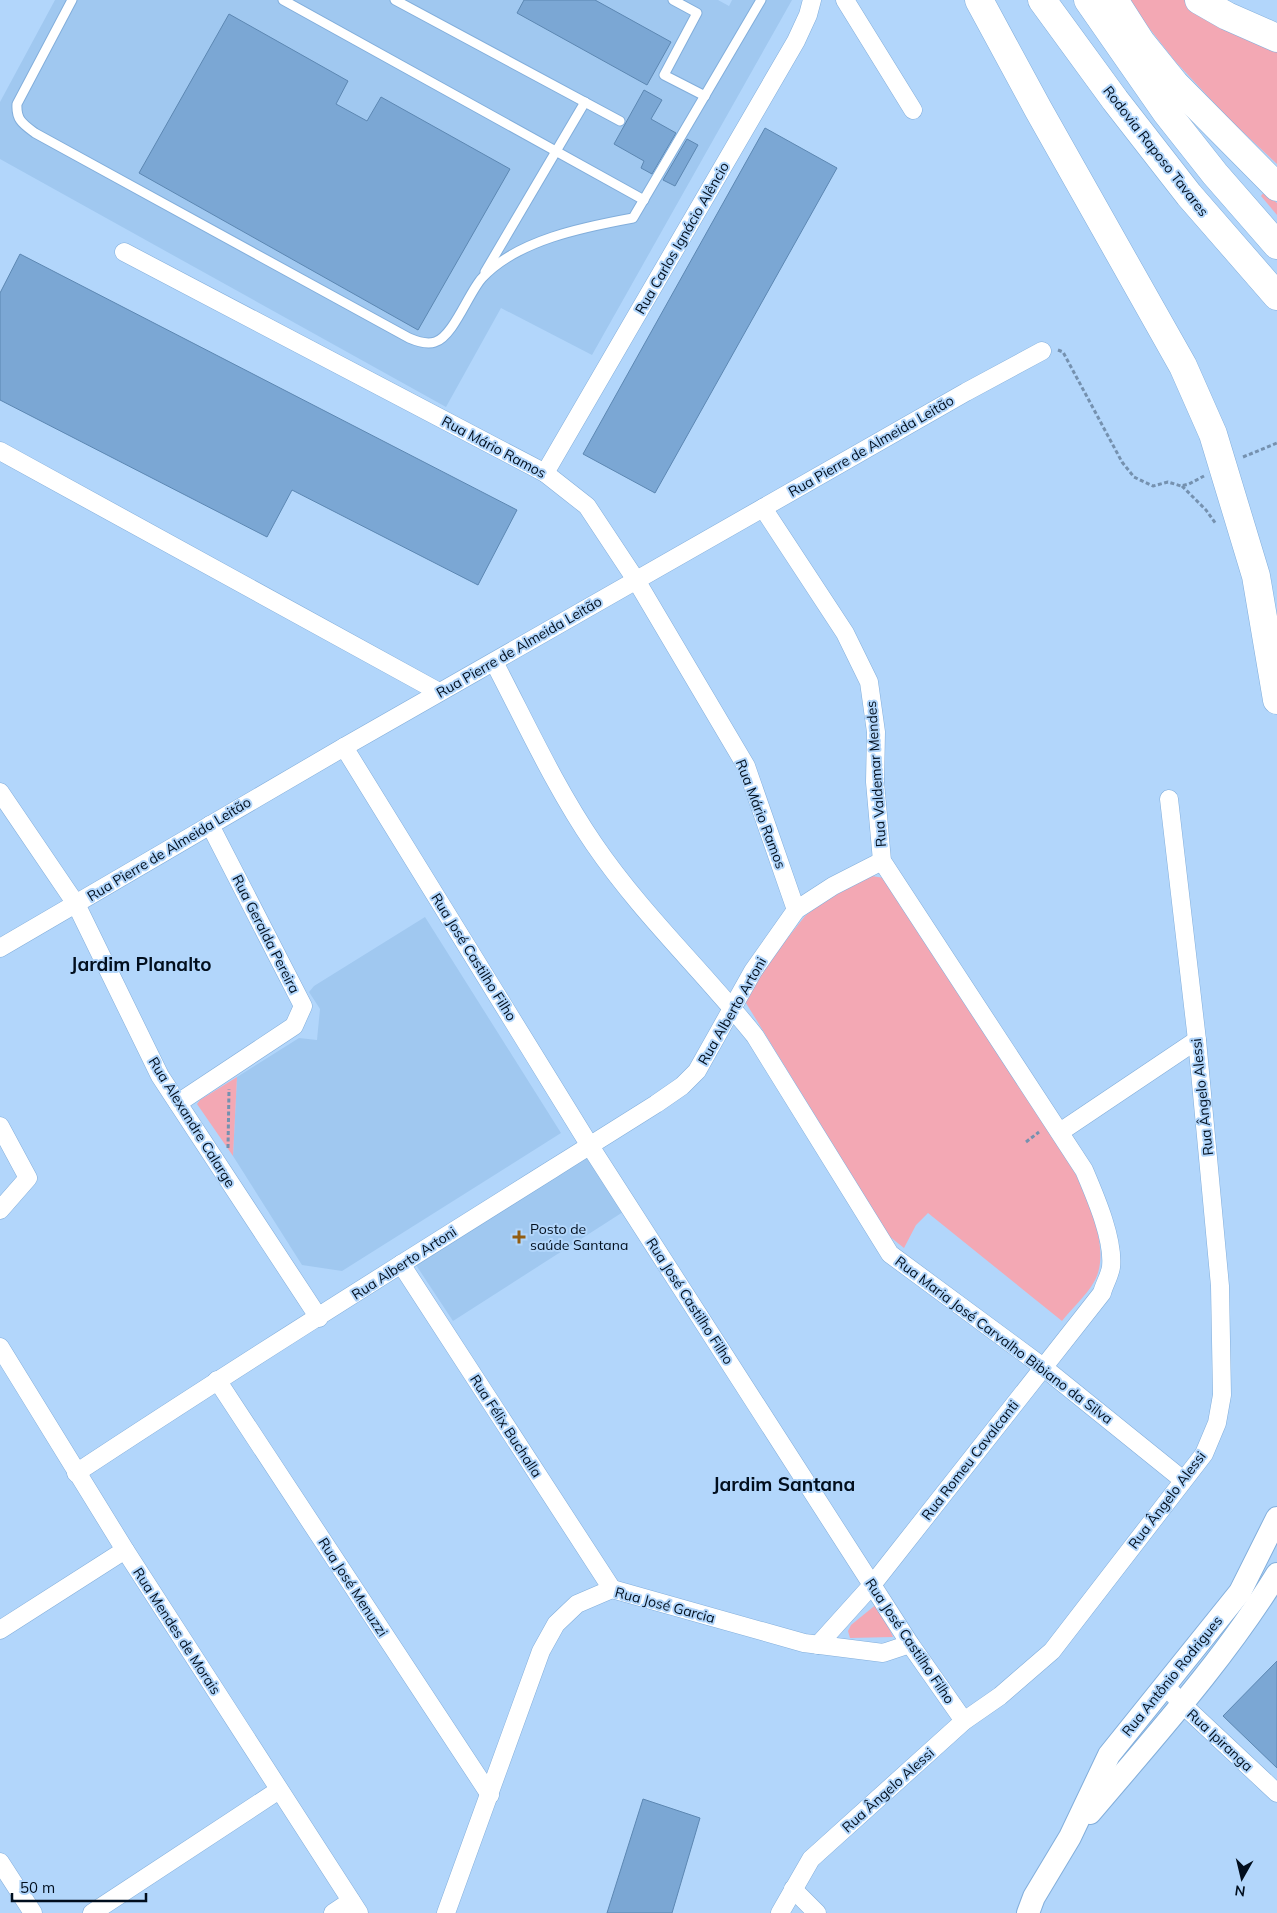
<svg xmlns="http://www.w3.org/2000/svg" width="1277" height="1913" font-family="Mulish,sans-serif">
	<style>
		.built { fill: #a0c8f0 }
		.green { fill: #f3a8b4 }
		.building { fill: #7ba7d4; stroke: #5c87b2 }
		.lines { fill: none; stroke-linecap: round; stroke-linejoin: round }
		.service-casing { stroke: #82aedb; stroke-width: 11 }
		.minor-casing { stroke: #82aedb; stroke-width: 19 }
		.tertiary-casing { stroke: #82aedb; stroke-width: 24 }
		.motorway-casing { stroke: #82aedb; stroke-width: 29 }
		.path { stroke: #7591af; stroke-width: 3; stroke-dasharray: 4 2.5; stroke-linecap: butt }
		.service { stroke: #fff; stroke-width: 9 }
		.minor { stroke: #fff; stroke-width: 18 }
		.tertiary { stroke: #fff; stroke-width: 22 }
		.motorway { stroke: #fff; stroke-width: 28 }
		.poi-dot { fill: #925d11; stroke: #b2d6fb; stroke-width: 2 }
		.labels { text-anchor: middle; stroke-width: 4; stroke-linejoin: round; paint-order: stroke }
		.street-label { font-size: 14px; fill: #010e1d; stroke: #b2d6fb }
		.poi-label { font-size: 14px; fill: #010e1d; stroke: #b2d6fb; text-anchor: start }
		.district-label { font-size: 19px; font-weight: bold; fill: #010e1d; stroke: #b2d6fb }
	</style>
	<rect width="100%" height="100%" fill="#b2d6fb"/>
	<g class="built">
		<polygon points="55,0 718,0 729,6 732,0 792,0 592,355 501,308 446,407 0,159 0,102"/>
		<polygon points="425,917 561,1133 342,1271 302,1265 233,1156 237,1077 299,1038 317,1040 320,1009 309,992 314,986"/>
		<polygon points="584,1153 623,1212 453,1321 414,1262"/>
	</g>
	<g class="green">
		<polygon points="1127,0 1184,0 1215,18 1277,46 1277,164 1229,119 1175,61"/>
		<polygon points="1264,192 1277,203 1277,215 1261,196"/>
		<path d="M872,876l12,2 189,291c15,29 39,82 21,113 -8,14 -22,26 -32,39l-134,-108 -12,12 -12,23 -15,-12 -143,-233v-6l3,-10 56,-71 34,-27z"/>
		<polygon points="237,1077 233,1156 197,1104 200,1100"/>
		<polygon points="878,1603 893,1637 850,1638 848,1631 851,1625"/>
	</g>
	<g class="building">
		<polygon points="524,0 595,0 671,42 647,85 517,13"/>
		<polygon points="229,14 348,81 336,104 367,121 381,97 510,169 418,330 139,173"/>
		<polygon points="644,90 662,100 651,119 676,133 652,174 641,168 644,161 614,144"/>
		<polygon points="765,128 837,168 655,493 583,454"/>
		<polygon points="687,139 698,145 675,186 663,180"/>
		<polygon points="20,254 517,510 478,585 292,490 267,537 0,400 0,293"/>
		<polygon points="1277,1661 1277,1768 1223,1716"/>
		<polygon points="643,1799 700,1818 672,1913 607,1913"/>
	</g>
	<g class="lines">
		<g class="service-casing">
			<g id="service">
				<path d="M72,0l-55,104c-1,16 6,20 18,29l374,205c7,3 17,7 26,4 18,-5 34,-50 47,-64 35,-38 102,-51 151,-60l128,-218"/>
				<polyline points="283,0 644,200"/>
				<polyline points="395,0 620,121"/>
				<polyline points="673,0 697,13 664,75 705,96"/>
				<polyline points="485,272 585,102"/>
			</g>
		</g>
		<g class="minor-casing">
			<g id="minor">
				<polyline points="845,0 913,110"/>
				<polyline points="124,252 545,473 587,506 636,580 746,766 796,910"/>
				<polyline points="0,451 439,692"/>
				<polyline points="545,473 796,41 808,15 812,0"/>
				<path d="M763,508l82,125 24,49 7,50 -1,50 7,79 202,309c11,26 30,69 27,97 -1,8 -7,18 -9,26l-230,292 -54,60"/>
				<path d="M494,662c32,61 61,125 100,182 47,69 109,127 161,192l135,218 153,113 140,113"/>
				<polyline points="344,747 590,1146 910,1644 964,1721"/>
				<polyline points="0,792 76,904 160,1076 319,1318"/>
				<polyline points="0,948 344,747 966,392 1042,351"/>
				<polyline points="178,1103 294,1026 303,1006 210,825"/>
				<polyline points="0,1126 28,1178 0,1210"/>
				<polyline points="1060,1132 1197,1040"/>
				<polyline points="401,1264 612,1589"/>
				<polyline points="0,1347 125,1550 359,1913"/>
				<polyline points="217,1380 490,1795"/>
				<path d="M76,1473c191,-126 386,-247 580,-369l26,-18 15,-15 56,-100 43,-61 37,-24 49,-25"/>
				<polyline points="0,1630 125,1550"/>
				<polyline points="1165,1685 1182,1704 1277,1793"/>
				<polyline points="0,1862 33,1913"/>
				<polyline points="793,1889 817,1913"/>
				<polyline points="92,1913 279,1790"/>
				<polyline points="333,1913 351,1901"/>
				<polyline points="446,1913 541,1651 556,1624 577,1604 612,1589 804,1643 883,1653 910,1644"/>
				<polyline points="780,1913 811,1859 964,1721 1000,1696 1052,1651 1204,1454 1217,1423 1222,1395 1220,1286 1197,1040 1169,799"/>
			</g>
		</g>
		<g class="tertiary-casing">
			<g id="tertiary">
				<path d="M1090,1813c65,-77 134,-153 187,-239"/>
				<polyline points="1028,1913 1034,1897 1070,1837 1109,1755 1240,1592 1277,1518"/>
			</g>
		</g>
		<g class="motorway-casing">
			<g id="motorway">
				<polyline points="979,0 1038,109 1183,366 1213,434 1256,576 1277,700"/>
				<polyline points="1042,0 1115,100 1189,195 1277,296"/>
				<polyline points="1088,0 1166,112 1215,174 1277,245"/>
				<polyline points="1114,0 1141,42 1175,84 1277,187"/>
				<polyline points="1199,0 1227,16 1277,38"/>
			</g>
		</g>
		<g class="path">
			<polyline points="1058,350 1063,352 1122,462 1134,477 1153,486 1168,482 1181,486 1189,484 1204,476"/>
			<polyline points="1243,457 1277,443"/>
			<polyline points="1182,486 1206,510 1216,524"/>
			<polyline points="1026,1142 1039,1132"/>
			<polyline points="228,1148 229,1089"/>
		</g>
		<use href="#service" class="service"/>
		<use href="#minor" class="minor"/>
		<use href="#tertiary" class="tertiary"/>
		<use href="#motorway" class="motorway"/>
	</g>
	<path class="poi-dot" d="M516.5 1229.5h5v5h5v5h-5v5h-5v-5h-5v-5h5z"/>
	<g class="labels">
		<g class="street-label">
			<text transform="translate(1156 151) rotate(52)" y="5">Rodovia Raposo Tavares</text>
			<text transform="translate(682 238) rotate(-60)" y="5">Rua Carlos Ignácio Alêncio</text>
			<text transform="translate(871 446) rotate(-30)" y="5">Rua Pierre de Almeida Leitão</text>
			<text transform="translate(494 447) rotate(28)" y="5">Rua Mário Ramos</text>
			<text transform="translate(519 647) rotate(-30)" y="5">Rua Pierre de Almeida Leitão</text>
			<text transform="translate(876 774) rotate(-94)" y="5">Rua Valdemar Mendes</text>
			<text transform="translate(761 814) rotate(69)" y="5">Rua Mário Ramos</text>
			<text transform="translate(169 849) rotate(-31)" y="5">Rua Pierre de Almeida Leitão</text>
			<text transform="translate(266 934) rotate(63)" y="5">Rua Geralda Pereira</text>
			<text transform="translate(474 957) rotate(58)" y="5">Rua José Castilho Filho</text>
			<text transform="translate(732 1011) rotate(-60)" y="5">Rua Alberto Artoni</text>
			<text transform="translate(1202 1097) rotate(-96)" y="5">Rua Ângelo Alessi</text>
			<text transform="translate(192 1122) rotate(58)" y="5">Rua Alexandre Calarge</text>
			<text transform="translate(404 1263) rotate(-33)" y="5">Rua Alberto Artoni</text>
			<text transform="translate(690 1301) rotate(57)" y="5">Rua José Castilho Filho</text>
			<text transform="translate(1004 1340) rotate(37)" y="5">Rua Maria José Carvalho Bibiano da Silva</text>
			<text transform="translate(506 1426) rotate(57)" y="5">Rua Félix Buchalla</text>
			<text transform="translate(970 1460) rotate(-52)" y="5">Rua Romeu Cavalcanti</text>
			<text transform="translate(1167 1500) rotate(-53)" y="5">Rua Ângelo Alessi</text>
			<text transform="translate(353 1587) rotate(57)" y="5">Rua José Menuzzi</text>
			<text transform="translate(665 1605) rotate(15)" y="5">Rua José Garcia</text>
			<text transform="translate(177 1631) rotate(57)" y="5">Rua Mendes de Morais</text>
			<text transform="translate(910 1641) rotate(56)" y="5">Rua José Castilho Filho</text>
			<text transform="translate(1172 1676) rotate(-51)" y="5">Rua Antônio Rodrigues</text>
			<text transform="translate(1220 1740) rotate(43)" y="5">Rua Ipiranga</text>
			<text transform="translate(888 1790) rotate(-42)" y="5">Rua Ângelo Alessi</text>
		</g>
		<g class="poi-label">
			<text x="530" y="1234">Posto de<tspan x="530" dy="16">saúde Santana</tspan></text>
		</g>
		<g class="district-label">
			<text x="141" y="971">Jardim Planalto</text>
			<text x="784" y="1491">Jardim Santana</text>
		</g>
	</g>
	<g transform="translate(1242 1878) rotate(188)" stroke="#b2d6fb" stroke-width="4" paint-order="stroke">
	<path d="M0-4L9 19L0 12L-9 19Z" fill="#010e1d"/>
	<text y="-8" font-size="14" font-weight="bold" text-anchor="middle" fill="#010e1d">N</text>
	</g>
	<path d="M12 1893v8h134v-8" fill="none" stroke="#010e1d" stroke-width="2.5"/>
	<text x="20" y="1893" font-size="15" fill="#010e1d" stroke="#b2d6fb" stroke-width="4" paint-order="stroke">50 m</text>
</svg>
